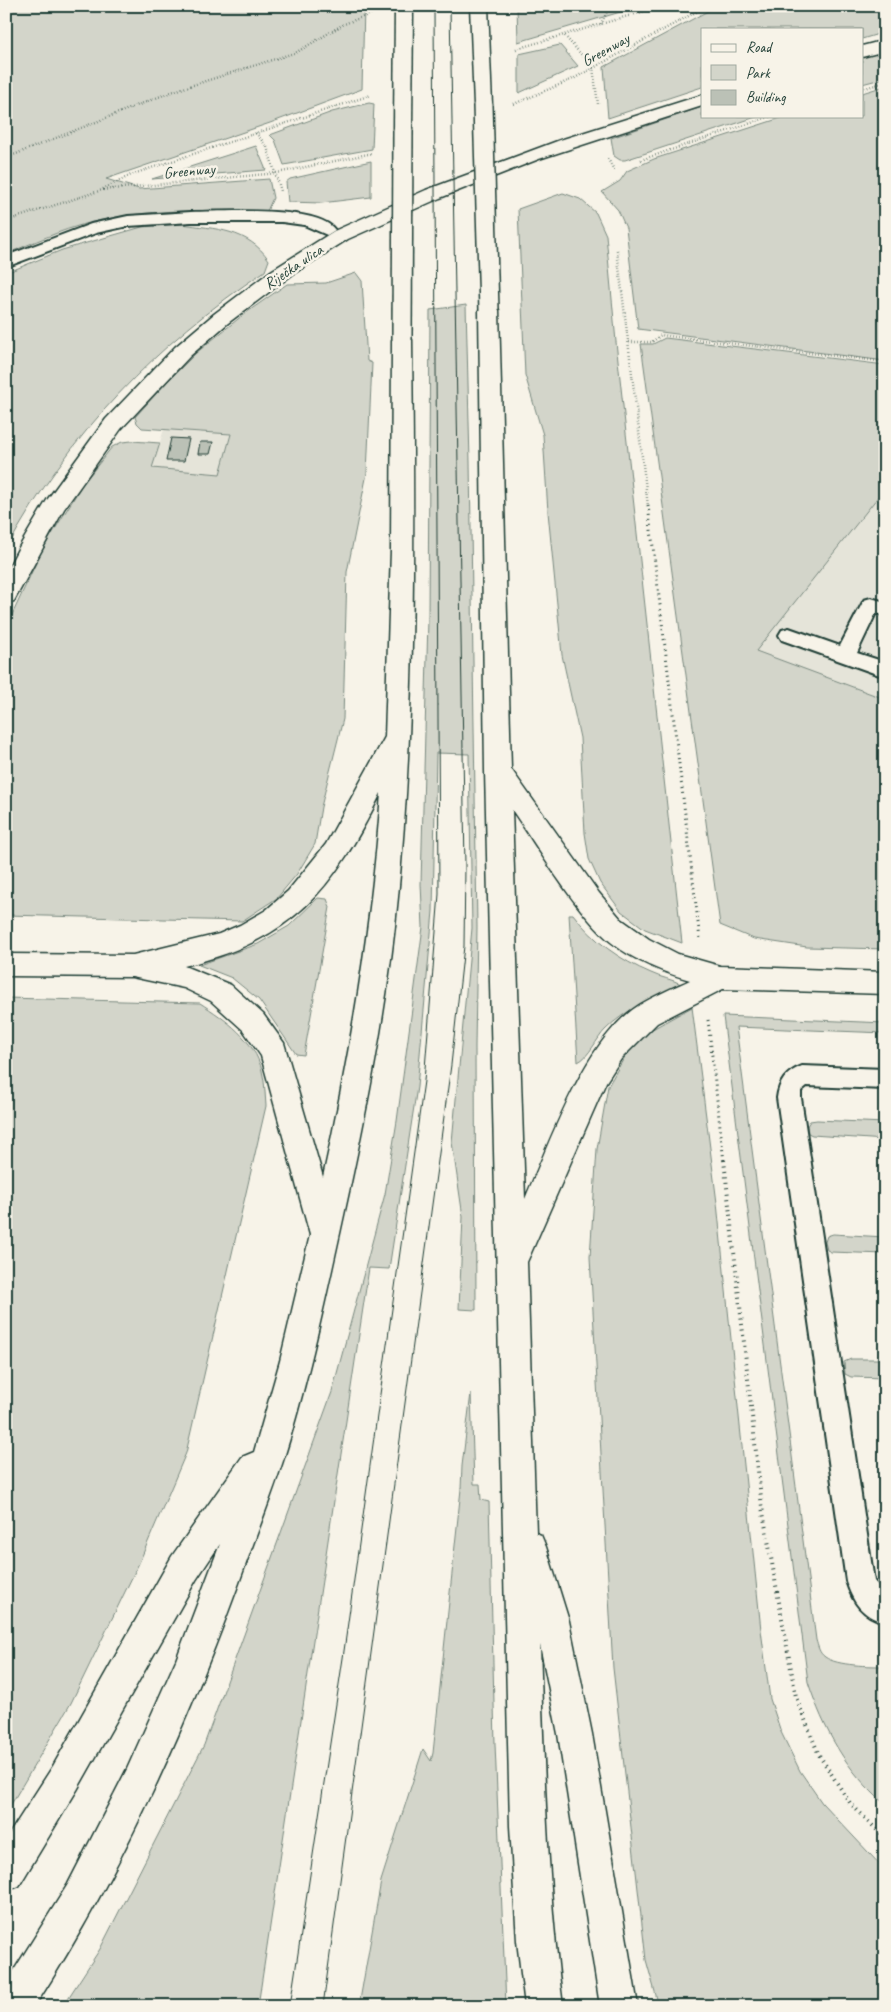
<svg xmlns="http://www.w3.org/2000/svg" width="891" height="2012" font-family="Caveat,sans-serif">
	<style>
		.built { fill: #e5e4d9 }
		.green { fill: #d3d5ca; stroke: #79897f }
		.building { fill: #bbc1b6; stroke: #1f3d34 }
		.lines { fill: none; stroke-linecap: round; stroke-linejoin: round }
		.service-casing { stroke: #1f3d34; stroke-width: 4 }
		.minor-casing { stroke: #1f3d34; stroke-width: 3 }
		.secondary-casing { stroke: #1f3d34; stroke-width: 3 }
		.path-far2 { stroke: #1f3d34; stroke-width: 2.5; stroke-dasharray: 0.5 2.5; stroke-linecap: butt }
		.path-far1 { stroke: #1f3d34; stroke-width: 3; stroke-dasharray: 1 4; stroke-linecap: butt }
		.path { stroke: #1f3d34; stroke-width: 4; stroke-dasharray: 1 4.5; stroke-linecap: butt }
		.service { fill: #f7f3e8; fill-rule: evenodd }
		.minor { fill: #f7f3e8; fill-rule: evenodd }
		.secondary { fill: #f7f3e8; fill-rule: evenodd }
		.tram { stroke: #1f3d34; stroke-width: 1 }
		.secondary-bridge-casing { stroke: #1f3d34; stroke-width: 22; stroke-linecap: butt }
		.secondary-bridge { stroke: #f7f3e8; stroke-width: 19 }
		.labels { text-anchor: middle; stroke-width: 5; stroke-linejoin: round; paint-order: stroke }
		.far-street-label { font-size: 16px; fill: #1f3d34; stroke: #f7f3e8 }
	</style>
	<rect width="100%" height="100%" fill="#f7f3e8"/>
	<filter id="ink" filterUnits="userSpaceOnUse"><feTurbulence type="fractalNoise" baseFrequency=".02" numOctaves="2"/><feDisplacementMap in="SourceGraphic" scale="10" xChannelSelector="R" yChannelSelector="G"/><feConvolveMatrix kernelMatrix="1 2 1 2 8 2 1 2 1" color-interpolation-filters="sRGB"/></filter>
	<g filter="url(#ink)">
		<g class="built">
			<polygon points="164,429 231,434 220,474 152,468"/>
			<polygon points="885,488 885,699 755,651"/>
		</g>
		<g class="green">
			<path d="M6,6h358l-2,83 -92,34 -164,56 33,10 130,-10 4,19 -6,13c-60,-1 -120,-3 -178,12 -29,7 -56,20 -83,31z"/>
			<polygon points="517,6 641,6 518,42"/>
			<polygon points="717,6 885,6 885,32 862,39 862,29 702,29 702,87 608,118 604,67"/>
			<polygon points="560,45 578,66 519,93 519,54"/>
			<polygon points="885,50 885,78 862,84 862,57"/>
			<polygon points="885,86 885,361 638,329 626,228 618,210 602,192 620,181 627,171 654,159 787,116 862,116 862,93"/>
			<polygon points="369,103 374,104 372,149 284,165 275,140 270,135 332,112"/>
			<polygon points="702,107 702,116 759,116 625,160 620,160 614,156 611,138"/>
			<polygon points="256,146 266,170 152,179"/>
			<polygon points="371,161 371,197 321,203 288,202 286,182 290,179"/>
			<polygon points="563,193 580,199 596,213 606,235 616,342 682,943 645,929 621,911 600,883 589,859 585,833 580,738 562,655 548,512 543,435 525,375 518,209"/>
			<path d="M182,224c33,5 66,5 87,36l-4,11c-109,73 -196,163 -259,279v-277l56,-23 80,-23z"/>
			<polygon points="356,273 362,281 367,361 372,363 367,473 347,572 343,719 321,807 315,844 297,874 277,898 242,921 6,915 6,628 41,552 82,485 112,447 122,442 132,441 160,443 152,468 220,474 231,434 142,428 137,423 135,417 167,382 196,353 243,315 287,284 326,283"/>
			<polygon points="466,305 470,462 477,927 475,1046 476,1310 459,1309 463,1217 452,1142 472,928 469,754 436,753 433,911 417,1087 389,1269 369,1268 258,2006 63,2006 100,1949 204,1745 332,1392 385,1194 397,1121 423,927 421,884 428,619 430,310"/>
			<polygon points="665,338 885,365 885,488 756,651 885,699 885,949 807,947 754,939 720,925 641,344 653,344"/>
			<polygon points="318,898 327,899 330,907 304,1055 296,1054 259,1000 232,978 199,965 258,944 289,926"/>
			<path d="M569,914h4c20,27 47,46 78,59 10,5 21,6 30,11l-2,3c-27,11 -53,22 -74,43 -8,8 -16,27 -27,32z"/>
			<path d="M6,998l194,5c25,16 55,37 62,68 3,11 3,23 4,35l-80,347 -47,110 -68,140 -65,110z"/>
			<polygon points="692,1007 717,1203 761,1630 770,1699 781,1732 800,1771 822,1803 885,1870 885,2006 659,2006 646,1960 613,1668 590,1257 597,1149 608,1086 627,1053 649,1031"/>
			<path d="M723,1016l162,7v10l-149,-6 80,613c2,6 3,13 9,17 12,9 45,9 60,9v138c-39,-33 -61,-74 -77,-122z"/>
			<polygon points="817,1120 885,1123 885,1140 812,1135 808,1133 807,1126 810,1121"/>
			<polygon points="833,1234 885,1237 885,1254 831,1252 827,1250 825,1242 827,1236"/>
			<polygon points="851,1359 885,1359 885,1378 851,1377 845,1374 844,1362"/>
			<polygon points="471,1393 474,1484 480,1484 481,1500 489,1502 495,1744 506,2006 359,2006 381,1881 423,1749 431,1761 433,1753 461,1489 462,1466"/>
		</g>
		<g class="building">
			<polygon points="171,438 189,439 184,461 166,461"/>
			<polygon points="200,442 213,442 210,454 198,454"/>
		</g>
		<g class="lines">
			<g class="service-casing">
				<g id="service">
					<path d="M191,212c29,0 127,-7 144,18l-8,5 -23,-10 -22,-3h-91l-63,4 -32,7 -90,34v-11l85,-32 37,-8z"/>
					<polygon points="871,598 885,602 885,616 876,613 857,653 885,662 885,677 782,640 779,635 782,630 789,628 840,646 864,600"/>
					<path d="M802,1066l83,3v20l-78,-3 -6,5v7l73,483 11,13v28c-23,-5 -32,-20 -39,-41l-69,-483c2,-16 9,-26 25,-32z"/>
				</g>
			</g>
			<g class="minor-casing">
				<g id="minor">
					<polygon points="885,40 885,51 862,57 862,46"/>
					<polygon points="702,95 702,106 539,159 440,198 348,239 293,274 228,323 190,356 121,429 64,509 14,601 6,603 6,572 18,549 47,500 106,419 175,347 214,314 271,271 334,231 426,190 560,140"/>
				</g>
			</g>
			<g class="secondary-casing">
				<g id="secondary">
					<polygon points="395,6 413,6 412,130 410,134 396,134 394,130"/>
					<polygon points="470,6 488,6 492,105 489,109 477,109 474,105"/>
					<path d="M489,304l7,1 3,5 12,459 88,124 22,26 28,20 29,15 42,12 165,6v22l-162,-5 -66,34 -36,36 -15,23 -79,180 9,271 5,2 5,12 23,74 23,113 46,272h-38l-42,-272 -18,-89c4,121 7,241 23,361h-38l-8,-65 -7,-115 -25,-1055 -6,-461 3,-5zM512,810c27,39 58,92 90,124 23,23 57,37 88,46 -17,8 -36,16 -52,26 -54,35 -87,135 -113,193z"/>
					<path d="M402,333l7,2 3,5c2,186 4,372 -14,557 -10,107 -31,213 -54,318 -16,73 -32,148 -53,220 -12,42 -28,82 -43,123 -56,157 -123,308 -213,448h-29v-23l62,-99 59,-115 49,-109 44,-116 -24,36 -119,210 -58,96 -13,5v-52l47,-73 119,-210 70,-99 12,-5 26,-91 30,-126 -49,-179 -18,-26 -32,-29 -27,-13 -52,-11 -126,-1v-22l127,1 86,-21 21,-9 26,-15 22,-19 38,-47 59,-107 6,-187 1,-210 3,-5zM381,793c-9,130 -30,257 -58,384l-39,-134 -21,-29 -32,-29 -47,-19c109,-26 149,-76 197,-173z"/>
				</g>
			</g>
			<g class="path-far2">
				<polyline points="601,24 610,6"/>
				<polyline points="565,36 593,68 598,104"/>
				<polyline points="516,49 662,6"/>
				<polyline points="862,89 885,82"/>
				<polyline points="514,104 573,79 707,6"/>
				<polyline points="256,133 267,147 281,191"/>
				<polyline points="6,158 171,92 297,52 344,24 373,13"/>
				<polyline points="608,159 614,170"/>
				<polyline points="641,160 772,116"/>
				<polyline points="103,189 133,174 371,95"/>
				<polyline points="6,221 102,190 277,173 373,153"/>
				<polyline points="617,250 648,506"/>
				<polyline points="629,342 652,342 661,335 885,362"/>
			</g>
			<g class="path-far1">
				<polyline points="648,505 700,939"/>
				<polyline points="708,1020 724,1162"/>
			</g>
			<polyline class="path" points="724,1160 762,1507 796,1697 819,1755 850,1803 885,1838"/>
			<use href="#service" class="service"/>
			<use href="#minor" class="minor"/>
			<use href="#secondary" class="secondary"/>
			<g class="tram">
				<polyline points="290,2006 343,1658 424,1081 439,894 434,6"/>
				<polyline points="323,2006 451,1065 464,946 465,866 450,6"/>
			</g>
			<g class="secondary-bridge-casing">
				<g id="secondary-bridge">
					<polyline points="483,105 489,310"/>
					<polyline points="402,340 403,130"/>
				</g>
			</g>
			<use href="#secondary-bridge" class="secondary-bridge"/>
		</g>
	</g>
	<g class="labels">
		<g class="far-street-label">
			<text transform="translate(605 49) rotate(-29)" y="6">Greenway</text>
			<text transform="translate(189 170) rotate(-5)" y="6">Greenway</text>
			<text transform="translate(293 266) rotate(-34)" y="6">Riječka ulica</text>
		</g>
	</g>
	<rect width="891" height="2012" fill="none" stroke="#f7f3e8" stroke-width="25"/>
	<rect x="12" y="12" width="866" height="1987" fill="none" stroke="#1f3d34" stroke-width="2" filter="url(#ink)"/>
	<rect x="701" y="28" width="162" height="90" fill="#f7f3e8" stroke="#a1aaa0"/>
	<rect x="711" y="44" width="25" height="8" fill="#f7f3e8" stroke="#a1aaa0"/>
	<text x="746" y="52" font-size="15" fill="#1f3d34">Road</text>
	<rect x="711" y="65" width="25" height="15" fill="#d3d5ca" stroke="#a1aaa0"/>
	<text x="746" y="78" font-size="15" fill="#1f3d34">Park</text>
	<rect x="711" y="90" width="25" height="15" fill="#bbc1b6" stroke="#a1aaa0"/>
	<text x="746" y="102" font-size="15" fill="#1f3d34">Building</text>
</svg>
